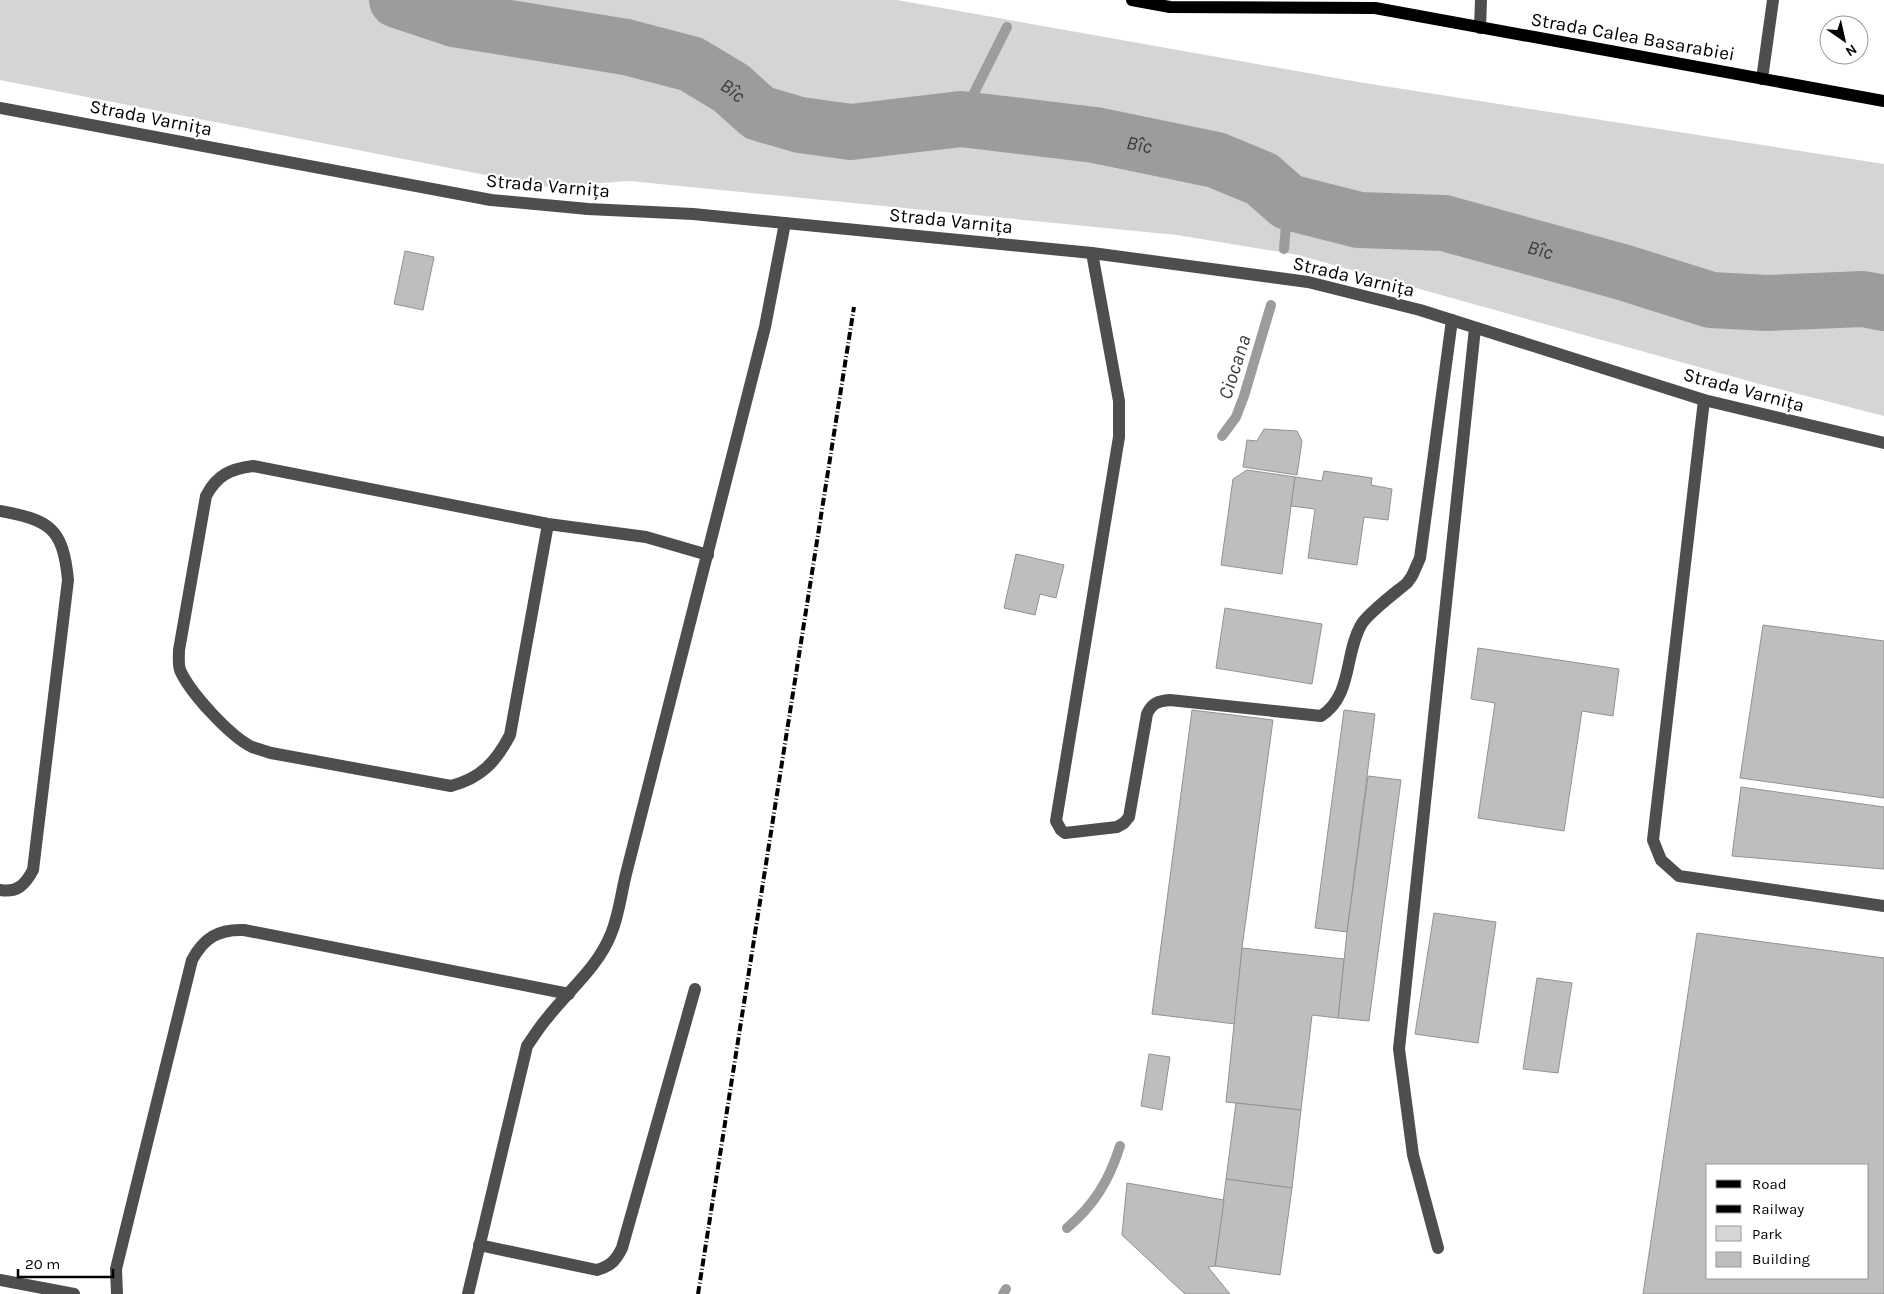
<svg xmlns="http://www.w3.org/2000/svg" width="1884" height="1294" font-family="Karla,sans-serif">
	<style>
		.green { fill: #d5d5d5 }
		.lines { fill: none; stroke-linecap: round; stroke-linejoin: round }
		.stream { stroke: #9c9c9c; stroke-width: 10 }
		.river { stroke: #9c9c9c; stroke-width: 56 }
		.building { fill: #bebebe; stroke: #929292; fill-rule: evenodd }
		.minor { stroke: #4e4e4e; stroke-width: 12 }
		.major { stroke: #000; stroke-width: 12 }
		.rail { stroke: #000; stroke-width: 4; stroke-dasharray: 8 2.5 1 2.5; stroke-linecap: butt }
		.labels { text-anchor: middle; stroke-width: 4.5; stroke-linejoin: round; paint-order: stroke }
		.street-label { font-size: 19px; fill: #000; stroke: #fff }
		.water-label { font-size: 20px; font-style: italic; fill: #3d3d3d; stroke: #fff }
	</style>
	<rect width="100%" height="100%" fill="#fff"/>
	<polygon class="green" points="0,0 897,0 1358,82 1884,164 1884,416 1763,385 1298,255 1177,235 629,181 547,187 0,80"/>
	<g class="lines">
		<g class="stream">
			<polyline points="961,119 1007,27"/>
			<polyline points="1284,249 1288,202"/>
			<polyline points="1222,436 1236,417 1244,396 1271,305"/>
			<path d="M1067,1228c27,-23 42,-47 53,-82"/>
			<polyline points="1003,1294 1006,1289"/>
		</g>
		<path class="river" id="s1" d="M397,0l57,19 172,28 65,17 40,24 28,25 41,12 51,7 110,-13 134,16 121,25 46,19 26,23 71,18 85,3 178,49 89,28 56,3 96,-4 21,4"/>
	</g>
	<g class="building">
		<polygon points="405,251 434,257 423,310 394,304"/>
		<polygon points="1264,429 1297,431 1302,441 1297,475 1243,467 1247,440 1257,441"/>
		<polygon points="1247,470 1295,477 1282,574 1221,565 1233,479"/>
		<polygon points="1324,471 1372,478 1371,485 1392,489 1388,520 1364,517 1357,565 1308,558 1315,509 1291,506 1295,477 1322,481"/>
		<polygon points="1016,554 1064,565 1056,598 1040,594 1035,615 1004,608"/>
		<polygon points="1225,608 1322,624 1312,684 1216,668"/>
		<polygon points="1763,625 1884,641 1884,798 1740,778"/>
		<polygon points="1478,648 1619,669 1613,716 1582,711 1564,831 1478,818 1495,703 1471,699"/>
		<polygon points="1192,710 1273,720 1242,948 1235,1024 1152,1014"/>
		<polygon points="1344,710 1375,714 1347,932 1315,928"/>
		<polygon points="1368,776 1401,780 1369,1021 1338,1018 1347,932"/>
		<polygon points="1741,787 1884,807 1884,869 1732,856"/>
		<polygon points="1434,913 1496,922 1478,1043 1415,1034"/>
		<path d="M1697,933l187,25v336h-241zM1708,1165h160v113h-160z"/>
		<polygon points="1242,948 1344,959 1338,1018 1312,1015 1301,1110 1226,1102"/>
		<polygon points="1537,978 1572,983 1558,1073 1523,1069"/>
		<polygon points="1149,1054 1170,1057 1162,1110 1141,1106"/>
		<polygon points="1236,1103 1301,1110 1292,1188 1226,1179"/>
		<polygon points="1226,1179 1292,1188 1280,1275 1215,1266"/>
		<polygon points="1127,1183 1224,1200 1215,1266 1208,1267 1230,1294 1185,1294 1122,1235"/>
	</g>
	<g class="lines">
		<g class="minor">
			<polyline points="1480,28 1481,0"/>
			<polyline points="1762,79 1773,0"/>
			<polyline points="0,108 491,200 588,209 693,214 1092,253 1308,282 1420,310 1704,400 1884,443"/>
			<path d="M1092,253l27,148v36l-63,384 5,9 4,3 52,-6 7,-4 5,-6 18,-103c5,-11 11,-13 23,-14l151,16c32,-21 23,-61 40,-91 7,-12 34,-32 46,-42l5,-7 8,-18 32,-238"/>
			<polyline points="1704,400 1653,840 1661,860 1679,876 1884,906"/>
			<path d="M0,511c50,9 63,17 68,69l-35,290c-8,15 -16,23 -33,20"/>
			<path d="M548,524l-38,211c-14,27 -29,43 -59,51l-180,-33c-6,-2 -13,-4 -19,-6 -22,-11 -62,-54 -72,-77 -2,-6 -1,-14 -1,-20l27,-154c11,-21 24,-27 47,-30l295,58 98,13 62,18"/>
			<path d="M479,1245l118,25c14,-4 19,-10 25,-22l73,-259"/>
			<polyline points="1438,1248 1413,1155 1399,1049 1475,328"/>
			<polyline points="0,1280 74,1294"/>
			<path d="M117,1294l-1,-25 76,-309c12,-22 26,-31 52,-30l325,64"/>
			<path d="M468,1294l59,-248c7,-10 13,-20 21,-29 21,-27 50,-50 63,-83 8,-19 10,-40 15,-60l139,-547 20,-104"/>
		</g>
		<polyline class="major" points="1132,0 1170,7 1375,8 1884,101"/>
		<polyline class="rail" points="698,1294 854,307"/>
	</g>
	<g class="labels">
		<g class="street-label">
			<text transform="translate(1633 36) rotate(10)" y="7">Strada Calea Basarabiei</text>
			<text transform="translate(151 117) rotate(11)" y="7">Strada Varnița</text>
			<text transform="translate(548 185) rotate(5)" y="7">Strada Varnița</text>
			<text transform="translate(951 220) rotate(6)" y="7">Strada Varnița</text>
			<text transform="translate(1354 276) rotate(13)" y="7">Strada Varnița</text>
			<text transform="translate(1744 389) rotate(15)" y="7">Strada Varnița</text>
		</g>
		<g class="water-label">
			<text dy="7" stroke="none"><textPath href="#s1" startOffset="351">Bîc</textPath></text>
			<text dy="7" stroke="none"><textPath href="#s1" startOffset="771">Bîc</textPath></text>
			<text dy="7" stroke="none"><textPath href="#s1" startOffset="1192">Bîc</textPath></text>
			<text transform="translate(1234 367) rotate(-72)" y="7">Ciocana</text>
		</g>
	</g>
	<rect x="1706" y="1164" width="162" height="115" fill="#ffffff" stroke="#999999"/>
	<rect x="1716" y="1180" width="25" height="8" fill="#000000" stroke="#999999"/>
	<text x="1752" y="1189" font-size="15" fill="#000000">Road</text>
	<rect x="1716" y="1205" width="25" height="8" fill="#000000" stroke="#999999"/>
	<text x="1752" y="1214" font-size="15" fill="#000000">Railway</text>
	<rect x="1716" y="1226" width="25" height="15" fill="#d5d5d5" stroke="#999999"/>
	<text x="1752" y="1239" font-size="15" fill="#000000">Park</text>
	<rect x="1716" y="1252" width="25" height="15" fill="#bebebe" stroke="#999999"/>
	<text x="1752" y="1264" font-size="15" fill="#000000">Building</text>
	<g transform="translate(1844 40) rotate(146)"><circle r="24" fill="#ffffff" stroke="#999999"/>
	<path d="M0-4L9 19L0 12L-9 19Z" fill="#000000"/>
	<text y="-8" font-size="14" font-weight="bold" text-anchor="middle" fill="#000000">N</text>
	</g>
	<path d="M18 1269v8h95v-8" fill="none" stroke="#000000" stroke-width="2.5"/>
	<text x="25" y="1269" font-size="15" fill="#000000" stroke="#ffffff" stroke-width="4" paint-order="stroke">20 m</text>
</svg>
